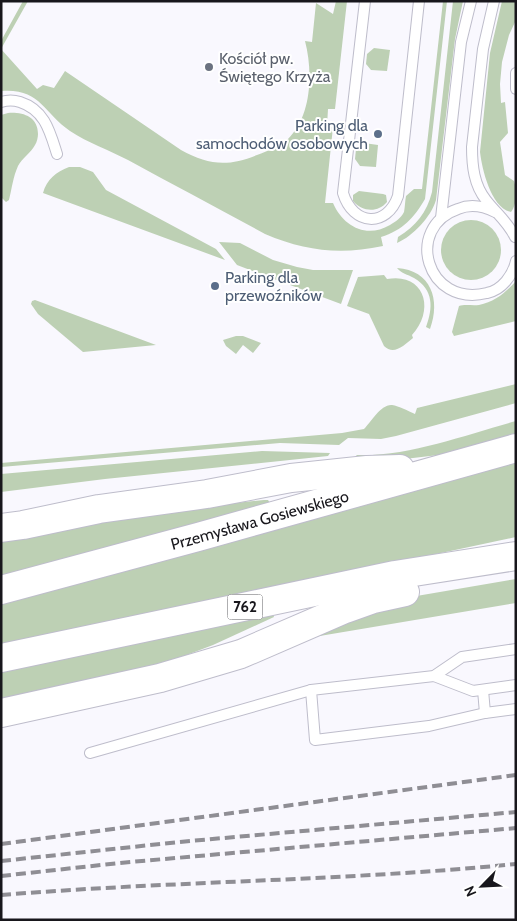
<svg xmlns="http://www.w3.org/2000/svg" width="517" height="921" font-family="Cabin,sans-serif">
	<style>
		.green { fill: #bdd0b4 }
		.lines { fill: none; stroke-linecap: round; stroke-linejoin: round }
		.service-casing { stroke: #bebdcb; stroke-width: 12 }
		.primary-casing { stroke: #bebdcb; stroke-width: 30 }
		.service { stroke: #fff; stroke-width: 10 }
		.primary { stroke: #fff; stroke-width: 28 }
		.rail { stroke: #8f8e94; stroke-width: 4; stroke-dasharray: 10 5; stroke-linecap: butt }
		.worship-dot { fill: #6b7280; stroke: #fff; stroke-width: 2 }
		.service-dot { fill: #5c6f8a; stroke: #fff; stroke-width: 2 }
		.labels { text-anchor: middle; stroke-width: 4; stroke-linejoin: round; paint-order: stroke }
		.shield { fill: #fff; stroke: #5d5d60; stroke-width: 1 }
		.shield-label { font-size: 15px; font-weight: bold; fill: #18171c }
		.worship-label { font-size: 16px; fill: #5b616d; stroke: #fff; text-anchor: start }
		.service-label { font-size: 16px; fill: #4e5e75; stroke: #fff; text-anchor: end }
		.street-label { font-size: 16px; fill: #18171c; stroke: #fff }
	</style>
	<rect width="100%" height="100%" fill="#f9f8fe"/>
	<g class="green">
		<path d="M23,1h5l-27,48 36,40 6,-4 11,3 11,-17 116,79c27,15 47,17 76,5 11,-4 23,-9 31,-16 24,-23 25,-68 17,-98l7,1 4,-39 17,11 3,-13h11l-12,108h-7l-1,17 6,1 -8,76h8c10,23 33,36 57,22 5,-3 11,-7 14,-13 1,-5 1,-11 2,-16l8,-7h8l21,-188h4l-22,198c-11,19 -22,31 -44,38l2,9c-43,9 -78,5 -118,-12 -46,-25 -91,-49 -137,-74 -19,-10 -40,-17 -58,-29 -27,-19 -30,-43 -69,-40v-50z"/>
		<path d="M453,1h10l-8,38 -19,161c-5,17 -23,36 -39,43l1,-6c18,-11 29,-25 34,-45z"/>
		<path d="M502,1h14v19l-7,15 -7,27 -2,22 1,19 4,-1 3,31 -8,9 5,33 9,6c3,9 3,24 -3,31 -20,-4 -29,-43 -31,-60l10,-99z"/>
		<polygon points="374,48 390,50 387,71 371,70 366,64 367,54"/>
		<path d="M8,113c14,-1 30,3 30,21 0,3 -1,8 -3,11 -4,8 -13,13 -17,21 -5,11 -6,22 -9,34l-3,2 -5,-5v-82z"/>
		<polygon points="364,143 378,145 376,167 360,166 355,159 356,149"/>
		<path d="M69,167h11l13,5 13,18 110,59 9,11 -182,-67c4,-14 13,-21 26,-26z"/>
		<path d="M359,191l24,3 3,1 1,7c-9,11 -25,10 -34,-1v-6z"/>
		<circle cx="471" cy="250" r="30"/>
		<polygon points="219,242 240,243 273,260 297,267 313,270 353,270 341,304 237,265"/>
		<path d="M397,268c34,2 44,32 33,61l-4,-2c7,-19 8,-37 -12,-49 -7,-4 -12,-4 -17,-10z"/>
		<path d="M384,275l3,4c37,-7 49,30 25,56l1,3c-9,7 -19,18 -29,8l-15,-32 -22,-8 11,-29z"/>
		<path d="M516,281v40l-62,15 -2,-4 7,-26c6,-2 13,0 20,-1 16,-3 27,-13 37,-24z"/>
		<polygon points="35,300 156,345 83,352 38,314 31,304 32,301"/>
		<polygon points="236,336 243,336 261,343 253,353 243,345 236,354 226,346 223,340"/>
		<path d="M516,384v19l-120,33 -15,3 -33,-1 -9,7 -59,-2 -279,24v-4l341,-30 22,-4c7,-7 17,-25 28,-24 7,1 16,6 23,9l2,-6z"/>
		<path d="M516,421v15l-69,18 -102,12 12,-11c51,2 110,-21 159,-34z"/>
		<polygon points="262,451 330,453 328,456 105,479 1,492 1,474"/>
		<polygon points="516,461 516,537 1,647 1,602"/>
		<polygon points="264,500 268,500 270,503 1,578 1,542 77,525 179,509"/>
		<polygon points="516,579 516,603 284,642 399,599"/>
		<polygon points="273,614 274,617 213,645 155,667 1,699 1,670"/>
	</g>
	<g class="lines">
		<g class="service-casing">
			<g id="service">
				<path d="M365,1l-22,192c10,33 44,35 55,3l21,-195"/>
				<path d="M494,1l-11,48 -11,98c0,19 2,38 14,53 10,13 22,22 29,37"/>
				<polyline points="516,73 516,89"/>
				<path d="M1,102c6,-2 13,-2 19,0 25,8 30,30 37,52"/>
				<path d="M495,212c-12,-6 -25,-8 -37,-3 -54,18 -32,99 29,84 15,-3 26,-18 29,-32"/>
				<polyline points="441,218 461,42 471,1"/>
				<polyline points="516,649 462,657 434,676 311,690 315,740 429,726 485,713 516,709"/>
				<polyline points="434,676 473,691 516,685"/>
				<polyline points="483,690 485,713"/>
				<polyline points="90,753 311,690"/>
			</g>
		</g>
		<g class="primary-casing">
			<g id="primary">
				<polyline points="1,528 23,525 99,509 207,494 291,478 367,470 400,469"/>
				<path id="s1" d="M1,590l197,-53 318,-89"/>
				<polyline points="1,658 395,575 516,556"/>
				<polyline points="1,713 160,678 241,654 345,609 373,599 405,592"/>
			</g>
		</g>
		<use href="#service" class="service"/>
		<use href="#primary" class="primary"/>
		<g class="rail">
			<polyline points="1,844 516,775"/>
			<polyline points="1,861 179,842 516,812"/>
			<polyline points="1,876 119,863 516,828"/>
			<path d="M1,895c172,-14 344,-14 515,-31"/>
		</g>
	</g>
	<circle class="worship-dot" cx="209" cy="67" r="5"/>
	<g class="service-dot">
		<circle cx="378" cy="134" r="5"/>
		<circle cx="215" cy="286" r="5"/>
	</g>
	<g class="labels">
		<rect class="shield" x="227.5" y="594.5" width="35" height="25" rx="4"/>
		<g class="shield-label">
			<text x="245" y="612">762</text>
		</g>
		<g class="worship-label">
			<text x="219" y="64">Kościół pw.<tspan x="219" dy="18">Świętego Krzyża</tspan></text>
		</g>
		<g class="service-label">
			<text x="368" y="131">Parking dla<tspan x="368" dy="18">samochodów osobowych</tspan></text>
			<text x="225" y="283" text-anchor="start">Parking dla<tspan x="225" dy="18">przewoźników</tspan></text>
		</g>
		<g class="street-label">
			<text dy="6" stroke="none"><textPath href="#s1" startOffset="268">Przemysława Gosiewskiego</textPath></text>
		</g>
	</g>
	<rect width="517" height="921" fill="none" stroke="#18171c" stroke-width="5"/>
	<g transform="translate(482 886) rotate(246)" stroke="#ffffff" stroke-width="4" paint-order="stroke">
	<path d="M0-4L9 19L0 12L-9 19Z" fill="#18171c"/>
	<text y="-8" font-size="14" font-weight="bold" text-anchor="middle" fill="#18171c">N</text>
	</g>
</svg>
